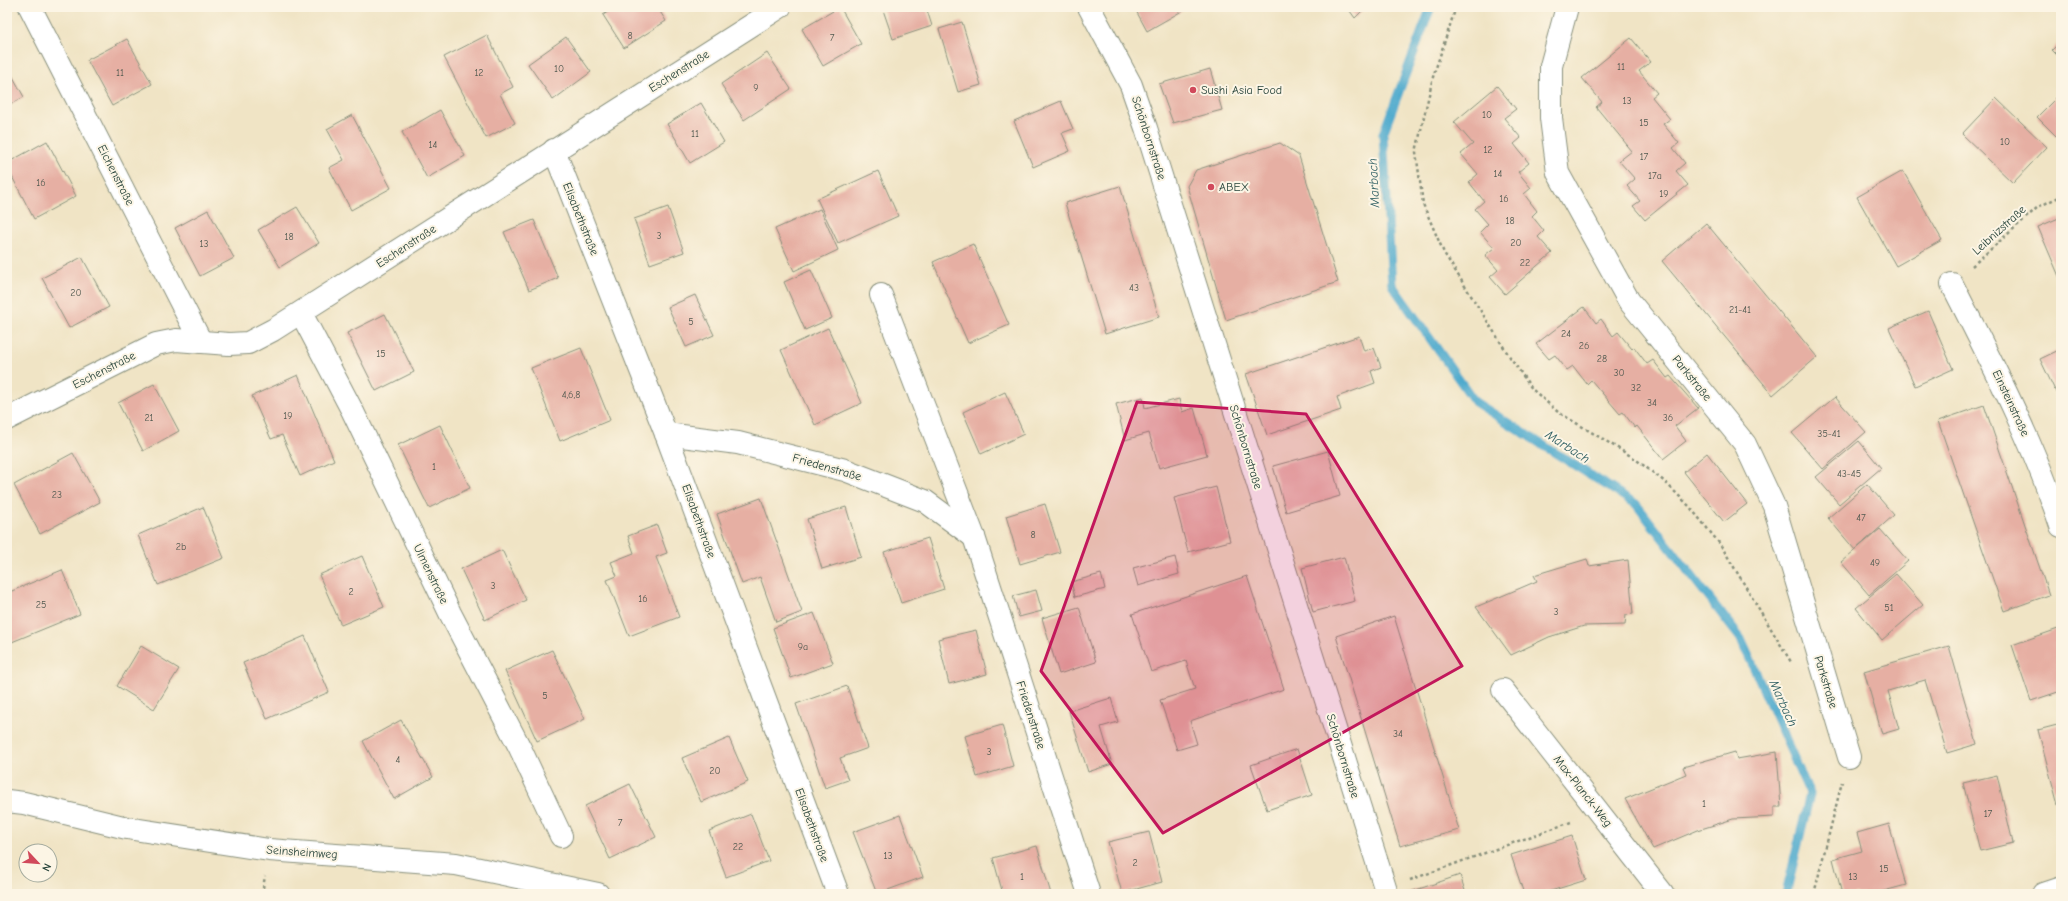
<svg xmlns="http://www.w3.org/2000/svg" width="2068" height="901" font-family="'Comic Neue',sans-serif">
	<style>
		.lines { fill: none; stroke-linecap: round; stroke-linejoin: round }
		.stream { stroke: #4faacd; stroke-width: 9 }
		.building { fill: #e6afa3 }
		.minor-casing { stroke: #88907c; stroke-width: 24 }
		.path { stroke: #88907c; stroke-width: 2.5; stroke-dasharray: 3 3; stroke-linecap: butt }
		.minor { stroke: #fff; stroke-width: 22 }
		.marked { fill: #c2185b; fill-opacity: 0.2; stroke: #c2185b; stroke-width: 3; stroke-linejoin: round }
		.poi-dot { fill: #d1495b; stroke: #fcf5e5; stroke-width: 1.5 }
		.labels { text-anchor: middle; stroke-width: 4; stroke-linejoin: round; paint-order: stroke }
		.number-label { font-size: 10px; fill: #515a50 }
		.street-label { font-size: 12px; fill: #1f3d34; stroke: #fcf5e5 }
		.poi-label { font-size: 12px; fill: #1f3d34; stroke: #fcf5e5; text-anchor: start }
		.water-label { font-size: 13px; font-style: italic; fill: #2d5e62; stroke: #fcf5e5 }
	</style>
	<rect width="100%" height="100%" fill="#fcf5e5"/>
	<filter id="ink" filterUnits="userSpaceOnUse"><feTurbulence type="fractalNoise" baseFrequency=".025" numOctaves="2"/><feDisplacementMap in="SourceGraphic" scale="8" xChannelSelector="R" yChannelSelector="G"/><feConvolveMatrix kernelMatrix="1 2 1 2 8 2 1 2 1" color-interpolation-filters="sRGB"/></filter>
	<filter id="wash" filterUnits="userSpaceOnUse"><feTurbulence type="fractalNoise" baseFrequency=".012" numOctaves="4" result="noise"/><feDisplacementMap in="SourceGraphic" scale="16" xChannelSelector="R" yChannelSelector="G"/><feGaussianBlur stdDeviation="0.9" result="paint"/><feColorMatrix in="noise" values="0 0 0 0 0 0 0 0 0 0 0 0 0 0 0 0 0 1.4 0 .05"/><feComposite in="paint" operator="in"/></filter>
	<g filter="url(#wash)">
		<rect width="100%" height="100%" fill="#f0e4c5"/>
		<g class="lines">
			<polyline class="stream" points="1431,7 1383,134 1392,285 1475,402 1636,504 1741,639 1810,794 1786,894"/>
		</g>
		<g id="blocks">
			<g class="building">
				<polygon points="616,7 657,7 666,21 624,48 603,15"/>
				<polygon points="840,7 861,44 823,66 802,29"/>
				<polygon points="882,7 926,7 932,26 893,39"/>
				<polygon points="1134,7 1189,7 1147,31"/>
				<polygon points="1347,7 1366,7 1355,18"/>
				<polygon points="962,22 981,85 958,92 939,29"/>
				<polygon points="487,35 513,87 500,94 515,123 486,138 444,57"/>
				<polygon points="566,37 591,72 553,100 528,64"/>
				<polygon points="1631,38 1651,62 1639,71 1657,93 1652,97 1670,119 1663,124 1679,143 1673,148 1685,163 1676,171 1688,185 1645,220 1633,206 1640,201 1627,186 1635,179 1619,161 1632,151 1596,107 1602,102 1582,78"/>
				<polygon points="127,39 152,84 112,106 87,60"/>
				<polygon points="2061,41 2061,59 2052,50"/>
				<polygon points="767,53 791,89 744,120 721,84"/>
				<polygon points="7,66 24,97 7,106"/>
				<polygon points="1210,69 1222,110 1173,123 1159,84"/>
				<polygon points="1497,86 1516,109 1504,118 1521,138 1514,144 1529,163 1518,172 1531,188 1524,194 1537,211 1532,216 1544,231 1538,237 1552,253 1505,294 1490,277 1498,270 1485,255 1494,248 1480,232 1488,224 1475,209 1484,201 1469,182 1478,174 1461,154 1473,144 1454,122"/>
				<polygon points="2061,93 2061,132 2057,137 2037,117"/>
				<polygon points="1996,98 2047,147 2013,183 1962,134"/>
				<polygon points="1061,101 1073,129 1062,133 1070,151 1033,167 1014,121"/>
				<polygon points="701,103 724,142 690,163 667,124"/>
				<polygon points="440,110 465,156 427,178 402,132"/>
				<polygon points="352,115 391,188 351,210 329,168 344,160 327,129"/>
				<polygon points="47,141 76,196 34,219 7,167 7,163"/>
				<polygon points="1280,143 1299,156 1338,282 1226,320 1187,186 1196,170"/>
				<polygon points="878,171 898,216 838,243 817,199"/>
				<polygon points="1903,171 1942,240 1896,266 1857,197"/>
				<polygon points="1120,186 1159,317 1105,334 1065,203"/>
				<polygon points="297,207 319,243 280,267 258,230"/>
				<polygon points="668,207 684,252 650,264 634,219"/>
				<polygon points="820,209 838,250 794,271 775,229"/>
				<polygon points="208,210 234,258 200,276 175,228"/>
				<polygon points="2061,217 2061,281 2038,227"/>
				<polygon points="534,220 558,278 529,290 504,232"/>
				<polygon points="1706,223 1817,357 1773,395 1662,261"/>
				<polygon points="973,244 1009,325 968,343 933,262"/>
				<polygon points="82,257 109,307 69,328 42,278"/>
				<polygon points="811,270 832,318 805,330 784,282"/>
				<polygon points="695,295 714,335 686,347 668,307"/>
				<polygon points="1584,307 1596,323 1601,319 1613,336 1618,332 1632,349 1634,347 1647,364 1653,360 1667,378 1670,376 1698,408 1675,426 1686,441 1663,459 1637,426 1635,428 1623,412 1620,414 1591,380 1587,384 1573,366 1567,370 1555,355 1549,359 1536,344"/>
				<polygon points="1928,311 1953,369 1915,386 1889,328"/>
				<polygon points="385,314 414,372 376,391 347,333"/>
				<polygon points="828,328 862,403 815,425 781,350"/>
				<polygon points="1359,336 1364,351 1374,348 1381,367 1371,371 1375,383 1337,397 1341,410 1267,435 1246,374"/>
				<polygon points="581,348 610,420 560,441 531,368"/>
				<polygon points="2061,349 2061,403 2040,359"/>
				<polygon points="298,375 334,460 300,476 282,435 271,439 252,396"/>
				<polygon points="154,384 179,431 143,451 118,403"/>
				<polygon points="1005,392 1024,434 981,454 963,412"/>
				<polygon points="1143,397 1145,408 1179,399 1182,412 1194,408 1207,455 1159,468 1149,433 1125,440 1116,404"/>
				<polygon points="1835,397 1866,432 1823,469 1792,433"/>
				<polygon points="1984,405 2049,595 2004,611 1938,421"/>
				<polygon points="440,425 470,488 429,508 398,445"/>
				<polygon points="1859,441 1881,468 1839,504 1816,477"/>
				<polygon points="1328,451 1340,496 1286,512 1273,466"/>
				<polygon points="73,453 100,502 40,534 14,485"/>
				<polygon points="1707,453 1747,504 1724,522 1684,472"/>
				<polygon points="1867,484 1894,515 1855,550 1828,518"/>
				<polygon points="1216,487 1230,541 1188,552 1174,498"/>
				<polygon points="761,498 802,612 776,622 760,577 742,584 717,514"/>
				<polygon points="1045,504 1060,552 1020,564 1006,516"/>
				<polygon points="203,507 224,558 158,585 138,535"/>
				<polygon points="846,507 861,557 822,569 807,519"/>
				<polygon points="657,525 667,553 656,557 679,617 629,636 607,580 617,576 611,562 634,553 628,536"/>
				<polygon points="1880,529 1908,561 1869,595 1841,562"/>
				<polygon points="928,538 944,589 901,603 884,552"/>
				<polygon points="502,550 526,600 485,620 461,569"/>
				<polygon points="362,556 384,607 341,625 319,575"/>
				<polygon points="1175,557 1179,574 1138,586 1133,568"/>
				<polygon points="1344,557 1355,601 1313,612 1302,568"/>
				<polygon points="1587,559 1589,566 1628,560 1633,614 1626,615 1625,625 1584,626 1549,637 1511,655 1476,607 1537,581 1534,575"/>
				<polygon points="62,570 80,614 7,644 7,593"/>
				<polygon points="1101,574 1105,589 1075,597 1071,582"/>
				<polygon points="1896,574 1923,605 1882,640 1856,608"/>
				<polygon points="1247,576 1284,689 1190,721 1197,744 1177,750 1160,700 1195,689 1186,661 1151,672 1132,614"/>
				<polygon points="1036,590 1042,611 1019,617 1013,596"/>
				<polygon points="1079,607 1096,662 1059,674 1042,618"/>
				<polygon points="814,613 833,663 791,678 773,628"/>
				<polygon points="1394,616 1459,830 1400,846 1336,636"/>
				<polygon points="2058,629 2061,636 2061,691 2031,701 2012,645"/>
				<polygon points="976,630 987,674 949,684 938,639"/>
				<polygon points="305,636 329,692 267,719 243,663"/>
				<polygon points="141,646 179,669 154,709 117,686"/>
				<polygon points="1949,646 1977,744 1947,753 1925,680 1888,691 1899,729 1882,734 1864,671"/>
				<polygon points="552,650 585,719 537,741 505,671"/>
				<polygon points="847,686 868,748 840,758 848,780 825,788 796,704"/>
				<polygon points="1111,698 1118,722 1101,727 1112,764 1088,772 1069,711"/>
				<polygon points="401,720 433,777 394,799 363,741"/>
				<polygon points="2061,724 2061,804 2058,805 2038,730"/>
				<polygon points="1002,725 1013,766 977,777 965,736"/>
				<polygon points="729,738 748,782 701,802 682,758"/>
				<polygon points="1297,749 1312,795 1267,810 1251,765"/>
				<polygon points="1735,752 1737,759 1777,752 1781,807 1774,807 1774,817 1733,819 1698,830 1653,849 1625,799 1686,774 1683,767"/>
				<polygon points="1997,775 2013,843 1980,851 1963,783"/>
				<polygon points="630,784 656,837 610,859 585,806"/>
				<polygon points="751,814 769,861 726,877 709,831"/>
				<polygon points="900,815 923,877 877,894 853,832"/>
				<polygon points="1889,824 1906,885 1873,894 1842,894 1833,859 1862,851 1857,833"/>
				<polygon points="1149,832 1162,882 1122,893 1108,842"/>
				<polygon points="1572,836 1586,880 1541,894 1524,894 1511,855"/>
				<polygon points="1037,846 1051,894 1003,894 993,858"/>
				<polygon points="1460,875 1466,894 1407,894 1407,893"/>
			</g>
		</g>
	</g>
	<g filter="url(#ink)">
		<use href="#blocks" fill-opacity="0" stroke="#88907c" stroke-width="1"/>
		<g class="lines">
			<g class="minor-casing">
				<g id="minor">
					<polyline points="30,7 201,342"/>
					<polyline points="1089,7 1131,85 1146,128 1387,894"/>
					<polyline points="1567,7 1551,66 1551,118 1558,173 1629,301 1745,444 1774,506 1849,757"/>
					<polyline points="554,150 666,434 838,894"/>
					<path d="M1952,284c40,79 81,157 109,242"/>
					<polyline points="881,295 974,537 1089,894"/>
					<polyline points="301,313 353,412 450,613 520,748 561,836"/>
					<polyline points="7,419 156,344 176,340 229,344 248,343 273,330 780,7"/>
					<polyline points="666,434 738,443 845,470 925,501 974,537"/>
					<polyline points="1503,690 1663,894"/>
					<polyline points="7,801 24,803 127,828 269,850 456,864 598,894"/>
					<polyline points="2043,894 2061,888"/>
				</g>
			</g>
			<g class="path">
				<polyline points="1456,7 1433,77 1416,152 1423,204 1444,253 1508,354 1532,389 1558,412 1634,458 1665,482 1689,506 1720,544 1791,662"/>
				<polyline points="1972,266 2038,207 2061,196"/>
				<polyline points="1410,880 1571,822"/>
				<polyline points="262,894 265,876"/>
				<polyline points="1814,894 1842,782"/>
			</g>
			<use href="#minor" class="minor"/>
		</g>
	</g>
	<path class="marked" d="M1137,402l169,12 156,252 -299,167 -122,-162z"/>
	<g class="poi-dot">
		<circle cx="1193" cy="90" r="4"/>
		<circle cx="1211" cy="187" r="4"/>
	</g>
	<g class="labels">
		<g class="number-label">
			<text x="630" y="39">8</text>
			<text x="832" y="41">7</text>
			<text x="1621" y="70">11</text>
			<text x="559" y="72">10</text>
			<text x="120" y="76">11</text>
			<text x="479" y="76">12</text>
			<text x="756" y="91">9</text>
			<text x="1627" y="104">13</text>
			<text x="1487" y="118">10</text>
			<text x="1644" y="126">15</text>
			<text x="695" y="137">11</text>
			<text x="2005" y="145">10</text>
			<text x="433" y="148">14</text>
			<text x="1488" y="153">12</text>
			<text x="1644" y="160">17</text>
			<text x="1498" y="177">14</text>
			<text x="1655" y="179">17a</text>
			<text x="41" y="186">16</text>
			<text x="1664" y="197">19</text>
			<text x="1504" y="202">16</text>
			<text x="1510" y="224">18</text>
			<text x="659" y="239">3</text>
			<text x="289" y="240">18</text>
			<text x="1516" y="246">20</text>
			<text x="204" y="247">13</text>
			<text x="1525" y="266">22</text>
			<text x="1134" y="291">43</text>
			<text x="76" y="296">20</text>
			<text x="1740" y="313">21-41</text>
			<text x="691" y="325">5</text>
			<text x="1566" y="337">24</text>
			<text x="1584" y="349">26</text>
			<text x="381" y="357">15</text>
			<text x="1602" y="362">28</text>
			<text x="1619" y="376">30</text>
			<text x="1636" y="391">32</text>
			<text x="571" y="398">4,6,8</text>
			<text x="1652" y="406">34</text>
			<text x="288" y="419">19</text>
			<text x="149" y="421">21</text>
			<text x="1668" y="421">36</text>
			<text x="1829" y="437">35-41</text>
			<text x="434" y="470">1</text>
			<text x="1849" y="477">43-45</text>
			<text x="57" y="498">23</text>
			<text x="1861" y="521">47</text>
			<text x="1033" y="538">8</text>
			<text x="181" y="550">2b</text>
			<text x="1875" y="566">49</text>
			<text x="493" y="589">3</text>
			<text x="351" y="595">2</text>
			<text x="643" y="602">16</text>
			<text x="41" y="608">25</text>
			<text x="1889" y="611">51</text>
			<text x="1556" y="615">3</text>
			<text x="803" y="650">9a</text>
			<text x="545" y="699">5</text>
			<text x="1398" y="737">34</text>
			<text x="989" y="755">3</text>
			<text x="398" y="763">4</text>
			<text x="715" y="774">20</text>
			<text x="1704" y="807">1</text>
			<text x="1988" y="817">17</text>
			<text x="620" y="826">7</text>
			<text x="738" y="850">22</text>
			<text x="888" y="859">13</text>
			<text x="1135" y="866">2</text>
			<text x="1884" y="872">15</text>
			<text x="1022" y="880">1</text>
			<text x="1853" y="880">13</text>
		</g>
		<g class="street-label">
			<text transform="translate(679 71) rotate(-32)" y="4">Eschenstraße</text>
			<text transform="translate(1149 138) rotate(72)" y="4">Schönbornstraße</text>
			<text transform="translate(116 175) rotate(63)" y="4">Eichenstraße</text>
			<text transform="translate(581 219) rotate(68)" y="4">Elisabethstraße</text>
			<text transform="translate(1999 230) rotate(-42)" y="4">Leibnizstraße</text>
			<text transform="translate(406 246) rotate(-33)" y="4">Eschenstraße</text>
			<text transform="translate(104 370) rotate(-27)" y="4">Eschenstraße</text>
			<text transform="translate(1692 378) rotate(51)" y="4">Parkstraße</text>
			<text transform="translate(2011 403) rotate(65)" y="4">Einsteinstraße</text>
			<text transform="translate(1246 447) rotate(73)" y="4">Schönbornstraße</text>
			<text transform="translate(827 467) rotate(16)" y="4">Friedenstraße</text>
			<text transform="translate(699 521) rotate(70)" y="4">Elisabethstraße</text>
			<text transform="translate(431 574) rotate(64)" y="4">Ulmenstraße</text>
			<text transform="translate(1826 682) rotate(73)" y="4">Parkstraße</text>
			<text transform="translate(1031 715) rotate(72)" y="4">Friedenstraße</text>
			<text transform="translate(1343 756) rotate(73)" y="4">Schönbornstraße</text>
			<text transform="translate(1583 791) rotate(52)" y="4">Max-Planck-Weg</text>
			<text transform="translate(812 825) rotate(70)" y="4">Elisabethstraße</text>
			<text transform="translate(302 852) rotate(4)" y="4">Seinsheimweg</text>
		</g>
		<g class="poi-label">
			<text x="1201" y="94">Sushi Asia Food</text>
			<text x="1219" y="191">ABEX</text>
		</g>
		<g class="water-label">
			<text transform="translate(1373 183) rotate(-93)" y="5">Marbach</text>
			<text transform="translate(1568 446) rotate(33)" y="5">Marbach</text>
			<text transform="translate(1784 703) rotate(66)" y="5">Marbach</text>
		</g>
	</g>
	<rect width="2068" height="901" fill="none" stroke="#fcf5e5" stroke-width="24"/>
	<g transform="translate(38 863) rotate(116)"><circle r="19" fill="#fcf5e5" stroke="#a4ab9e"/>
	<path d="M0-3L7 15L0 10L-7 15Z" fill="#d1495b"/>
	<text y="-6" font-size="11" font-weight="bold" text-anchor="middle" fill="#1f3d34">N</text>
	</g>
</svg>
